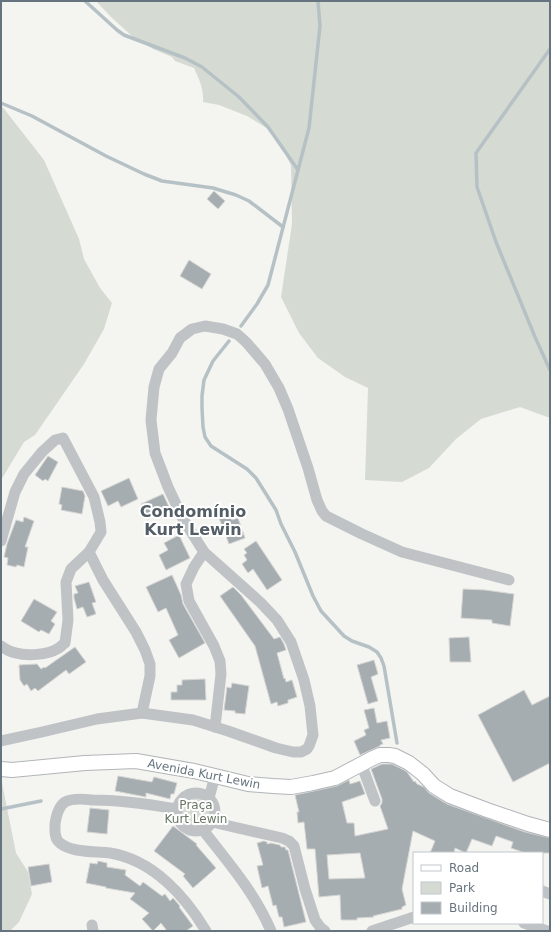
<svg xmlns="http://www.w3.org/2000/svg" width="551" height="932" font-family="'DejaVu Sans',sans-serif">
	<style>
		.green { fill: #d5dbd2 }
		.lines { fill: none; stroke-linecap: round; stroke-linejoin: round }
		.stream { stroke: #b6c1c5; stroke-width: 3.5 }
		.building { fill: #a6adb1; stroke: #d5d5d3; fill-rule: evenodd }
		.major-casing { stroke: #b1b5b8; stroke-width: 16 }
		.minor { stroke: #c0c3c6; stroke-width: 11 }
		.major { stroke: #fff; stroke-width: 14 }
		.labels { text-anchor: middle; stroke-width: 4; stroke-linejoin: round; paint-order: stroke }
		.street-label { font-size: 12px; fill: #66747f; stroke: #fff }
		.park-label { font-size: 12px; fill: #687764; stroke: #fff }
		.district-label { font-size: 16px; font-weight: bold; fill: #535d65; stroke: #fff }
	</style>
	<rect width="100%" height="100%" fill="#f4f4f1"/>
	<g class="green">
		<path d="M96,1h454v417l-30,-11 -39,12 -25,20 -27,29 -27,14 -37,-2 3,-92 -23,-11 -27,-19 -19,-25 -18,-36 11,-73 -1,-59 -18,-33 -26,-16 -28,-11 -16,-3c1,-13 -4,-23 -9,-34l-19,-7 -3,-4 -19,-8 -21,-13 -21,-19z"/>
		<polygon points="1,105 44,160 79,239 84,259 100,288 112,303 104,329 84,364 35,435 24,442 1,480"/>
		<polygon points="1,778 16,853 28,872 32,894 19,922 10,931 1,931"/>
		<circle cx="196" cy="812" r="16"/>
	</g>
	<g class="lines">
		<g class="stream">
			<polyline points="85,1 117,30 124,35 185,58 202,67 239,97 268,127 298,170"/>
			<polyline points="550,49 476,153 477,187 496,242 535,337 550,370"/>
			<polyline points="1,103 32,116 106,156 144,174 162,181 213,188 236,195 249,201 283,227"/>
			<polyline points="241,326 257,304 268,285 309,128 320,26 318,1"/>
			<polyline points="229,341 213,361 204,380 202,396 202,408 203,427 205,437 211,446 247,469 256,478 276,510 281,524 295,552 313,596 321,611 344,636 352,641 369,647 377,652 381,658 384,666 397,743"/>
			<polyline points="1,809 41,801"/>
		</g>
	</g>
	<g class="building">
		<polygon points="214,191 225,201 218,209 207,199"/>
		<polygon points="189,260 211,274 202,289 180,276"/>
		<polygon points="48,456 58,462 48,481 45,479 43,481 35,475"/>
		<polygon points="129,478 138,499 121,507 118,501 108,506 101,491"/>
		<polygon points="62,487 83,491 85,496 82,514 61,510 62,505 59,504"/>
		<polygon points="163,494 170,509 148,519 141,504"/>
		<polygon points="229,514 232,520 238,518 245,538 229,544 219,518"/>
		<polygon points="24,517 34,521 25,547 28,547 24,567 17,565 16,567 7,565 8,558 4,557 7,544 16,520 23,522"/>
		<polygon points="179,535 190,558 166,570 159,555 168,550 164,543"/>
		<polygon points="256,541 282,580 267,590 253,569 248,573 242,564 247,560 244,555 247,553 244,549"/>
		<polygon points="172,575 181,595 183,604 205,643 179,658 169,640 178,635 166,608 158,612 146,587"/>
		<polygon points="89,582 96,602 92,603 96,614 87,617 83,607 77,609 74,598 74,594 78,593 75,586"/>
		<polygon points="233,587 241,595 274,639 280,637 284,644 286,650 277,653 284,679 285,678 286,682 292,680 297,697 288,700 288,703 278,706 277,702 271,704 255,646 220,596"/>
		<polygon points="463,589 485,590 514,594 510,626 492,623 492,620 461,618"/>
		<polygon points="34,599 57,612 51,621 55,624 49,634 41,630 39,632 21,621"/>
		<polygon points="469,637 471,662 450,662 449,638"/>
		<polygon points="75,647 86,662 69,674 66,670 38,691 35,688 31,691 27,684 24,686 20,680 19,665 37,664 41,669 44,667 45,668"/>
		<polygon points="374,660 378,674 371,677 378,701 368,704 357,665"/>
		<polygon points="205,679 206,700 171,700 171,692 177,692 177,685 182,685 182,680"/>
		<polygon points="232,683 249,686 245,714 235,713 235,711 224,710 227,687 231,688"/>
		<polygon points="524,690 532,705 550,696 550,763 513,782 478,715"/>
		<polygon points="374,708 377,723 387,721 390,738 381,740 383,744 380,745 380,746 360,755 354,741 366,735 364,730 369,728 364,710"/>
		<path d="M382,764h10l12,6 3,2 7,10 1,-1 2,3 7,3 5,6 18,11 78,28 25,6v15h-25l-14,-5 2,-6 -17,-6 -4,10 -20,-7 -6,14 -11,-5 -1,5h-24l5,-12 -22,-10 -11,58 4,16 -4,2v2l-29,7 1,1 -17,1v2h-16l-1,-25 -21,2 -4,-48h-8l-3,-27 -6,1 -1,-11h2l-4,-17 42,-9 12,-6 1,4 10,-3 5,13 -23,8 5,21h7l1,13 33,-7 -8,-23 2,-3v-4l-11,-30zM360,853l5,25 -36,1 -2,-24z"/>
		<polygon points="118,776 152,782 154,777 177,783 174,794 171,794 170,799 146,793 146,797 115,791"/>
		<polygon points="90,808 109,810 107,834 87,832"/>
		<polygon points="173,826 197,844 196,845 216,868 193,888 183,876 185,874 154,851"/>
		<polygon points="264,841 267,842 267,844 271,843 275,844 280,845 281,847 285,847 286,850 288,850 306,922 284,927 282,917 279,917 276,905 273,906 268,886 262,888 257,866 263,865 257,843"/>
		<polygon points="98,861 107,863 107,867 126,870 125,875 140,886 143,882 162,896 165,894 170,901 173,898 180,906 179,907 193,926 186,931 167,931 161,923 153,931 142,919 149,913 130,899 135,893 106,888 106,887 86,883 90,863 97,864"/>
		<polygon points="49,864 52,882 31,886 28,867"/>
	</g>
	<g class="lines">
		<g class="major-casing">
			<polyline id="major" points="1,769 12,770 85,763 136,761 194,771 215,776 248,784 273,786 291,787 313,783 335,778 371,759 380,755 389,755 395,756 409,763 423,774 434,786 450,796 487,810 528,824 550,830"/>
		</g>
		<g class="minor">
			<polyline points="1,541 15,492 24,474 42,452 55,440 63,438 94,497 100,522 101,532 89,552 103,580 136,632 145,650 150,664 150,676 142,713"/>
			<polyline points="204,552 194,567 186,584 189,601 214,646 220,661 221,674 215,727"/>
			<path d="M1,646c4,3 9,6 15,7 10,3 32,2 41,-4 3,-1 5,-4 8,-6l3,-23 -2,-38 5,-13 18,-17"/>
			<polyline points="1,741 42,732 97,719 142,713 193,720 228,731 276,748 293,752 301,752 307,749 309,746 313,735 310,706 304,680 291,642 277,620 260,602 204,552 183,519 168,487 155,453 151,420 154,387 159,369 172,353 180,338 192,329 205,326 223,329 237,334 246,342 265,364 279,388 288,409 308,468 317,500 322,511 326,516 362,534 402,552 509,580"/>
			<polyline points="361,763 375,801"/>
			<circle cx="196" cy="812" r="19"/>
			<polyline points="209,798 215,776"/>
			<path d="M176,809c-28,-5 -55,-9 -84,-9 -8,-1 -20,-2 -27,2 -6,4 -9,15 -10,22 0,6 -1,15 5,19 12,10 35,8 50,10 43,7 75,43 96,78"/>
			<polyline points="212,822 282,838 289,841 294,846 305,889 315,920 320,927 325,931"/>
			<path d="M203,830c25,32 52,63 68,101"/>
			<polyline points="542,891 550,894"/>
			<polyline points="524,923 547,931"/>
			<polyline points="92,925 93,931"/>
			<polyline points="372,931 414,917"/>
		</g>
		<use href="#major" class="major"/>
	</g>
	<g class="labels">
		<g class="street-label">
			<text transform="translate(204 774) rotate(11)" y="4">Avenida Kurt Lewin</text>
		</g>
		<g class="park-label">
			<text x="196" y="809">Praça<tspan x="196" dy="14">Kurt Lewin</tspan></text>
		</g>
		<g class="district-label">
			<text x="193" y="517">Condomínio<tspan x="193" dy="18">Kurt Lewin</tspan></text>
		</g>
	</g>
	<rect width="551" height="932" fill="none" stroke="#66747f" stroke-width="4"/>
	<rect x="413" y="852" width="130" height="72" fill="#ffffff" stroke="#c2c7cc"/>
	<rect x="421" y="865" width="20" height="6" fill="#ffffff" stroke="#c2c7cc"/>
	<text x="449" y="872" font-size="12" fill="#66747f">Road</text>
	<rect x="421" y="882" width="20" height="12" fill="#d5dbd2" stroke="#c2c7cc"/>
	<text x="449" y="892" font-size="12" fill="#66747f">Park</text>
	<rect x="421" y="902" width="20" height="12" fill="#a6adb1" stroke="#c2c7cc"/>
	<text x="449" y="912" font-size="12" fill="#66747f">Building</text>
</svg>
